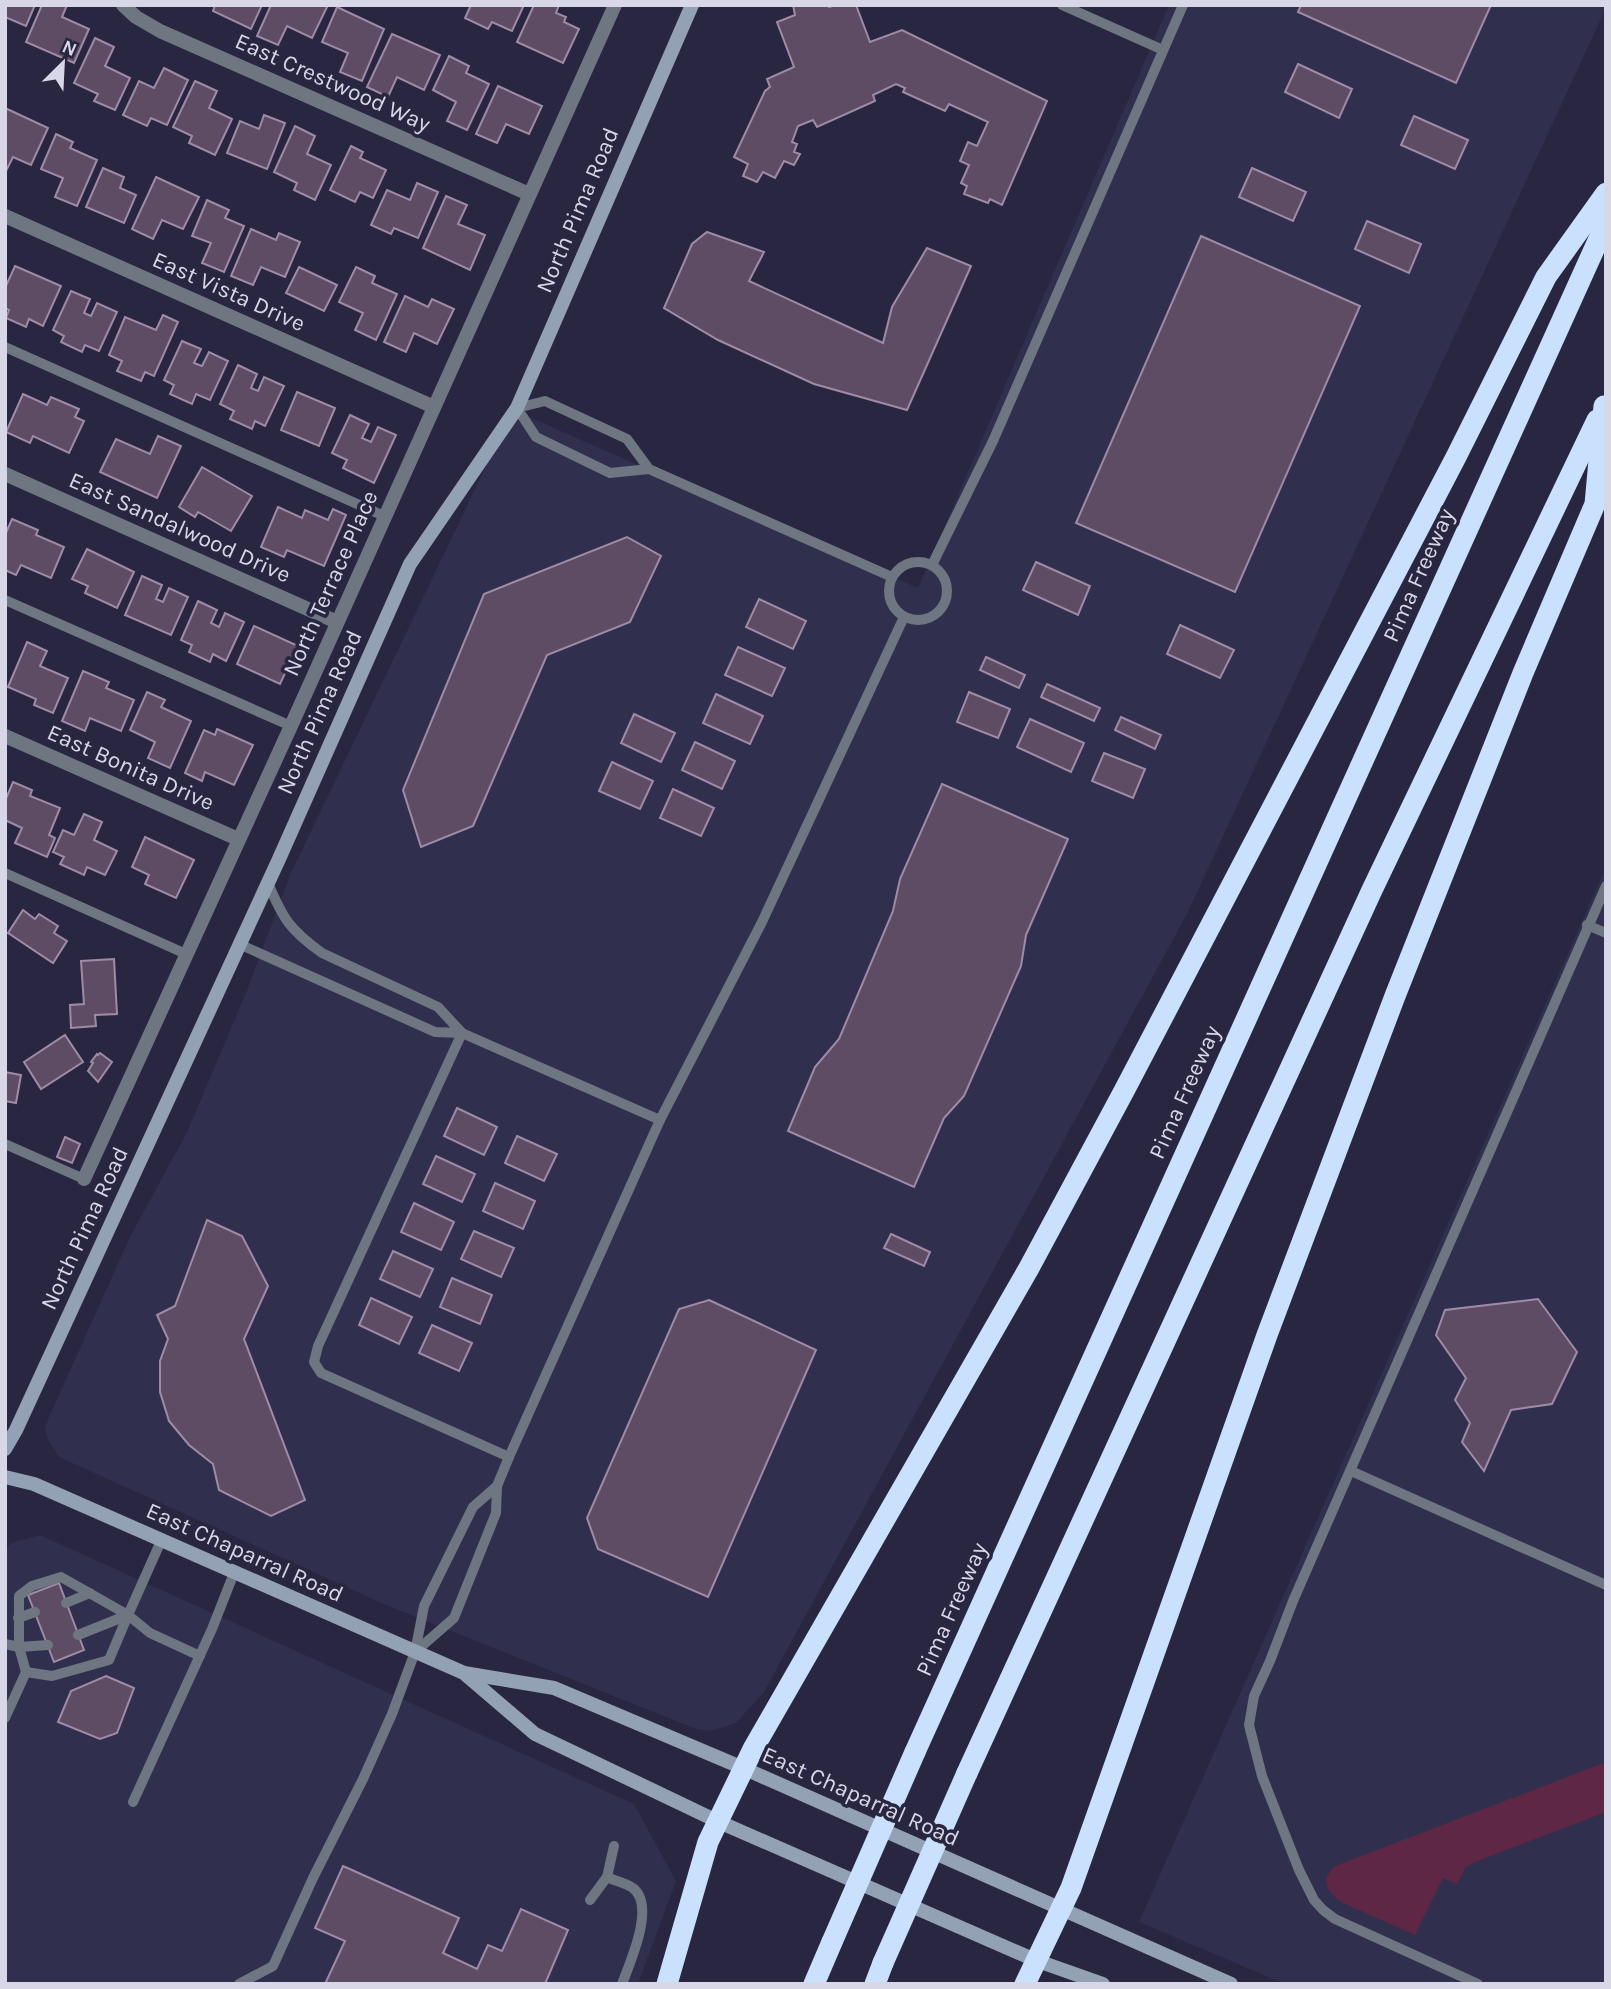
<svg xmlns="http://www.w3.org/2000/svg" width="1611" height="1989" font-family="Karla,sans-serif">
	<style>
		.built { fill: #312f4e }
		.green { fill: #5d2745 }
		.building { fill: #5e4c65; stroke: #9f8ba7; stroke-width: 2 }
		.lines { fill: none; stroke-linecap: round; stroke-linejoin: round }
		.lane { stroke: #6d7681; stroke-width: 10 }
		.street { stroke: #6d7681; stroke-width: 14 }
		.secondary { stroke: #92a1b3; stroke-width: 14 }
		.highway { stroke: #cae1fd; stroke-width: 21 }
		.highway-bridge { stroke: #cae1fd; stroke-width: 21 }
		.labels { text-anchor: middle; stroke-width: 7; stroke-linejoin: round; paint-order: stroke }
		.street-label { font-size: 23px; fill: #d7d7e8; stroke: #282640 }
	</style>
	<rect width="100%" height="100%" fill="#282640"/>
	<g class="built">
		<polygon points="1169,5 1606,5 1606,8 1188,912 764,1692 736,1723 711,1731 696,1729 386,1605 59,1457 47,1438 45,1428 49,1417 130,1237 187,1132 246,993 290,875 513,410 918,588"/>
		<polygon points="1606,867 1606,1984 1285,1984 1139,1922"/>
		<polygon points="40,1535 634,1804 676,1881 638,1984 5,1984 5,1553 11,1543"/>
	</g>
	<path class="green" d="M1606,1762v50l-131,50 -10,6 -8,16 -14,-6 -28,57 -72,-32c-16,-11 -24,-22 -8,-37z"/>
	<g class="building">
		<polygon points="5,5 35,5 26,26 5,17"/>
		<polygon points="42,5 67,5 62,17 89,29 74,63 26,42"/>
		<polygon points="215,5 262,5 251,29 213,11"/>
		<polygon points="271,5 328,5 312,38 287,26 278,45 257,36"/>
		<polygon points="471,5 524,5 512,31 492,22 488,29 465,18"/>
		<polygon points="534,5 559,5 556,13 566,17 564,22 579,29 563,63 517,42"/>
		<polygon points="793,5 828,5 829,7 836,5 856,5 870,42 902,30 1047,101 1002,205 990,199 988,203 964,194 967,186 961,183 969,165 960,161 968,142 977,146 988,122 949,104 945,111 903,92 905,88 896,84 873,95 875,101 817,127 813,120 798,126 792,142 797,144 794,152 800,154 794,165 784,161 775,178 763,172 757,182 743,176 748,164 734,157 765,91 770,87 767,79 794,67 777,22 795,15"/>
		<polygon points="1301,5 1491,5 1456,83 1298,12"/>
		<polygon points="337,7 384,29 362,81 340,72 348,53 322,42"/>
		<polygon points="392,34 440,55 424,90 397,77 388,97 367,87"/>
		<polygon points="95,38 114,47 105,66 130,78 115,110 94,101 98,94 74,83"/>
		<polygon points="449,56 469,66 466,73 489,84 467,130 447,121 456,102 433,90"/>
		<polygon points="1298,64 1352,89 1339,118 1285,92"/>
		<polygon points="164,68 188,80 167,125 151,118 147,126 123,115 139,81 154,88"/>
		<polygon points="195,81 217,91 209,108 232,119 215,155 189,143 192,136 173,127"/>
		<polygon points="498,86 542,106 529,134 506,124 497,143 476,134"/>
		<polygon points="5,108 48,128 31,165 13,157 5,173"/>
		<polygon points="264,115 285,123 267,169 227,153 240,121 259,129"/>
		<polygon points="1414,116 1468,140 1455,169 1401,145"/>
		<polygon points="295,126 315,136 307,154 331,165 315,200 294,190 297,183 274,172"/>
		<polygon points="56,134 73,142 70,148 97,160 77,206 55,197 63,178 41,169"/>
		<polygon points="351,146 363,152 360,158 386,170 373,198 360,192 355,202 330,190"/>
		<polygon points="103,168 124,177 120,188 136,195 124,223 86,207"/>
		<polygon points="1252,168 1306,192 1293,221 1239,197"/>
		<polygon points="156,177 199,197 183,229 162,220 153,239 132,229"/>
		<polygon points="417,183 438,192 418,238 394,228 391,234 371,225 387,190 410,200"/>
		<polygon points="446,196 467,205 458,224 485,235 470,270 423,248"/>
		<polygon points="207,200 229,210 225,218 244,226 224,272 202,263 211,243 192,236"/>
		<polygon points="1367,221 1421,244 1409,273 1355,249"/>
		<polygon points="251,229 276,240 279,233 300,242 285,277 261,267 253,285 231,276"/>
		<polygon points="707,232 764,252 749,281 883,343 892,307 927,248 971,266 907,410 814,384 718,340 664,308 692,244"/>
		<polygon points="1201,236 1360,306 1235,592 1076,523"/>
		<polygon points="15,266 61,286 43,326 29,319 26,327 6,318 9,310 5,308 5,288"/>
		<polygon points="299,267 337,285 324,311 286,293"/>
		<polygon points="356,267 375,276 372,283 397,294 376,340 355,330 363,313 339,302"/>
		<polygon points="71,291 90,299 84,313 91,316 97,303 117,312 99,351 85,345 82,352 61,342 64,336 53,330"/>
		<polygon points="405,296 428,307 432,299 454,309 437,344 414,333 406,352 384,342"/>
		<polygon points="163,315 178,322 154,376 145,372 141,381 117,371 122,361 109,355 125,317 156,330"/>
		<polygon points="182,341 201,349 194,363 202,366 209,352 228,361 210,400 196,394 192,404 170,394 174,385 164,380"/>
		<polygon points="238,365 257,374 251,388 258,391 264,377 284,386 265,426 255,421 252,429 230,419 234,411 220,404"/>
		<polygon points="297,392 335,408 319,446 281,430"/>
		<polygon points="23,394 47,405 51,397 79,409 75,417 84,421 69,453 33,436 30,443 6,432"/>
		<polygon points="350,415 369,424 362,438 371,442 378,427 396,435 374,483 343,468 347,460 332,453"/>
		<polygon points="158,436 181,446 157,498 100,472 116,439 150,454"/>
		<polygon points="202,467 252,496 231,531 198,512 195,517 179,507"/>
		<polygon points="278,507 302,518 305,510 328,520 333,509 346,515 324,566 287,550 284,557 261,547"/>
		<polygon points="12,519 38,530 36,535 64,547 51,578 21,565 16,575 5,570 5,535"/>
		<polygon points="627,537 661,556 630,622 547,655 473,826 421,847 403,790 484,594"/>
		<polygon points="87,549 134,572 117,608 85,593 88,586 72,579"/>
		<polygon points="1036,562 1090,586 1078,615 1023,590"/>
		<polygon points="142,576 162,585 156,599 163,602 169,588 188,597 171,635 125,615"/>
		<polygon points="759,599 806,621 793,649 746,627"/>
		<polygon points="198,601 217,610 211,623 219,627 225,613 244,622 226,661 213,654 210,662 189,652 192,645 181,640"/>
		<polygon points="1180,625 1234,650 1220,678 1167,654"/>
		<polygon points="254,626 298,646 280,684 237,664"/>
		<polygon points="27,642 47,651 40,666 68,678 53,713 34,705 36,699 8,687"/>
		<polygon points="738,647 785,668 772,696 725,675"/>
		<polygon points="986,657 1025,675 1019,688 980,670"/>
		<polygon points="83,671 109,682 106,688 134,700 121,731 90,718 85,731 62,721"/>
		<polygon points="1047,684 1100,708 1094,721 1041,697"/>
		<polygon points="147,692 165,700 161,707 191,721 170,768 148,758 155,742 130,730"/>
		<polygon points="969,692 1010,709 998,738 957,722"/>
		<polygon points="716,694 763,716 750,744 703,723"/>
		<polygon points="634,714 675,733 661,762 621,743"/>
		<polygon points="1121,717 1161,735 1155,749 1115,730"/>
		<polygon points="1030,719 1084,743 1071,772 1017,747"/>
		<polygon points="217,729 253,745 234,785 205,772 202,781 185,773 204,730 215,735"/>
		<polygon points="695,742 735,761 722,789 682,770"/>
		<polygon points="1104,753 1145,769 1133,798 1092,781"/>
		<polygon points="612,762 653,781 640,809 599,791"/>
		<polygon points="13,782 32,790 30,796 60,808 49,835 55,838 47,857 15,843 22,828 5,820 5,801"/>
		<polygon points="942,784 1068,839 1026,935 1021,966 964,1096 944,1118 914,1187 788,1131 815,1067 839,1039 893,911 900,879"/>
		<polygon points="673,789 714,808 701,836 660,818"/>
		<polygon points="84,814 102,822 94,840 117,851 105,875 87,867 84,875 60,864 64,857 53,852 63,830 74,835"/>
		<polygon points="145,837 194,860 176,898 145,884 149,875 132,867"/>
		<polygon points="23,910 35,919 39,914 58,926 54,933 67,941 53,963 8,933"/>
		<polygon points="114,959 117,1014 95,1015 96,1026 71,1028 70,1005 84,1004 81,961"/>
		<polygon points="65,1035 83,1062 41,1089 24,1062"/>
		<polygon points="100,1053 112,1062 98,1082 88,1071 93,1063 91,1062 97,1054 98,1055"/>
		<polygon points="5,1072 21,1075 16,1103 5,1101"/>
		<polygon points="457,1108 497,1127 484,1155 444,1136"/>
		<polygon points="517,1136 557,1154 544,1181 505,1163"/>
		<polygon points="65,1137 80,1144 72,1163 57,1157"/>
		<polygon points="436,1156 475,1174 462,1202 423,1184"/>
		<polygon points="495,1183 535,1201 523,1229 483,1211"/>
		<polygon points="414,1203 454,1222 441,1250 401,1232"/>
		<polygon points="207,1220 242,1236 268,1286 244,1339 305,1500 271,1516 219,1490 213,1464 189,1445 169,1421 160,1392 160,1361 168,1339 157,1315 175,1306"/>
		<polygon points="474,1231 514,1248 501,1277 461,1259"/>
		<polygon points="891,1234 930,1252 924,1266 884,1248"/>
		<polygon points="393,1251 433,1269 420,1297 380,1279"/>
		<polygon points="452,1278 492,1295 480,1324 440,1307"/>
		<polygon points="371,1298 412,1317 399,1344 359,1325"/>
		<polygon points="1538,1299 1577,1352 1552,1404 1511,1410 1484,1471 1462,1442 1470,1423 1455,1400 1466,1378 1436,1335 1445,1310"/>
		<polygon points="709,1300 816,1350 708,1597 598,1549 587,1518 679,1309"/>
		<polygon points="432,1325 472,1343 459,1371 419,1353"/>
		<polygon points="59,1583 84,1650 54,1662 28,1595"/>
		<polygon points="106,1676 134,1688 117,1733 100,1739 58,1722 71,1691"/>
		<polygon points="343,1866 459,1918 443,1953 477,1969 488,1945 502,1951 521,1909 568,1930 545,1984 325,1984 345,1941 315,1928"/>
	</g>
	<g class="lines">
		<g class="lane">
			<polyline points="1062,5 1163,50"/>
			<polyline points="5,347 384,516"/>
			<polyline points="649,469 610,473 536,437 517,408 545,401 627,439 649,469 892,577"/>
			<circle cx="918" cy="591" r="29"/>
			<polyline points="932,565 993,441 1183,5"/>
			<polyline points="5,600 291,726"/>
			<polyline points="5,873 186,954"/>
			<path d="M268,883c15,36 22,47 54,70l116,54 24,26"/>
			<polyline points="1587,925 1606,933"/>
			<polyline points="239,944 435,1032 462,1033 660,1120"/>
			<polyline points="462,1033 318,1346 314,1362 321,1373 509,1457"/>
			<polyline points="5,1144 84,1179"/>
			<polyline points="1351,1471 1606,1585"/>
			<polyline points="161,1541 128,1615 150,1633 200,1656"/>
			<polyline points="66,1603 90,1593"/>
			<polyline points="18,1618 35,1612"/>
			<polyline points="78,1635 128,1615"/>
			<polyline points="5,1644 19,1647 26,1672 5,1718"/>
			<polyline points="48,1645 19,1647 19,1596 32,1586 61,1577 128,1615"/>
			<polyline points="415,1652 454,1618 496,1513 497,1486 509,1457 660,1120 762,922 904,617"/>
			<polyline points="26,1672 52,1676 109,1660 128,1615"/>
			<polyline points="133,1802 212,1629 234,1573"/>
			<path d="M607,1877c8,4 19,6 26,11 23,18 -3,74 -11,96"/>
			<polyline points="590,1900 607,1877 614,1846"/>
			<polyline points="239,1984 273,1966 313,1878 363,1779 392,1714 415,1652 424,1606 473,1507 497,1486"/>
			<polyline points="1478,1984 1335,1919 1323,1910 1314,1900 1299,1870 1262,1776 1249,1725 1254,1696 1270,1661 1293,1601 1606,886"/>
		</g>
		<g class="street">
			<polyline points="123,5 136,17 160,31 529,194"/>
			<polyline points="5,216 434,407"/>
			<polyline points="5,474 337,622"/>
			<polyline points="5,736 238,839"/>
			<polyline points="84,1179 291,726 615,5"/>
		</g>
		<g class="secondary">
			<polyline points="5,1449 16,1430 279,859 410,564 517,408 692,5"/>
			<polyline points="5,1477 34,1484 464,1673 554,1688 743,1768 1231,1984"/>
			<polyline points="466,1675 535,1734 717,1821 1035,1960 1103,1984"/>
		</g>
		<g class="highway">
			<polyline points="915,1752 1606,223"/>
			<polyline points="967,1773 1372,890 1597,420"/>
			<polyline points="667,1984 708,1842 753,1749 1029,1268 1124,1091 1456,457 1546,277 1606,193"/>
			<polyline points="814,1984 832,1942"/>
			<polyline points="875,1984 883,1963"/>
			<polyline points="1025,1984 1071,1888 1267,1335 1395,996 1523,673 1595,504 1604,406"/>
		</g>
		<g class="highway-bridge">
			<polyline points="832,1942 915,1752"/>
			<polyline points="883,1963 967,1773"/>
		</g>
	</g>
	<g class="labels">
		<g class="street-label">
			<text transform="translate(333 82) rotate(24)" y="8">East Crestwood Way</text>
			<text transform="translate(577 210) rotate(-67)" y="8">North Pima Road</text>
			<text transform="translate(229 291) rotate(24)" y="8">East Vista Drive</text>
			<text transform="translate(180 527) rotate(24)" y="8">East Sandalwood Drive</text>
			<text transform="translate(1418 575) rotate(-66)" y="8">Pima Freeway</text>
			<text transform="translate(330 583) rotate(-66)" y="8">North Terrace Place</text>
			<text transform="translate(319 712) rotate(-66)" y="8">North Pima Road</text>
			<text transform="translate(131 767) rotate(24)" y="8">East Bonita Drive</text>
			<text transform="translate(1184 1092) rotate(-66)" y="8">Pima Freeway</text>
			<text transform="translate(84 1228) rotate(-65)" y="8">North Pima Road</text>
			<text transform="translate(245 1552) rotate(24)" y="8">East Chaparral Road</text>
			<text transform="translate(951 1609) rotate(-66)" y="8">Pima Freeway</text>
			<text transform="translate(861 1796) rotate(24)" y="8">East Chaparral Road</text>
		</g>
	</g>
	<rect width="1611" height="1989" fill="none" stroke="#d7d7e8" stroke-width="14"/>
	<g transform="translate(63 63) rotate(24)" stroke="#282640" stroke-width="5" paint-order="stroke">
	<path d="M0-5L12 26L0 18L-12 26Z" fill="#d7d7e8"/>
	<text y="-10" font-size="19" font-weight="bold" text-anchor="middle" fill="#d7d7e8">N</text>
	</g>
</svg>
